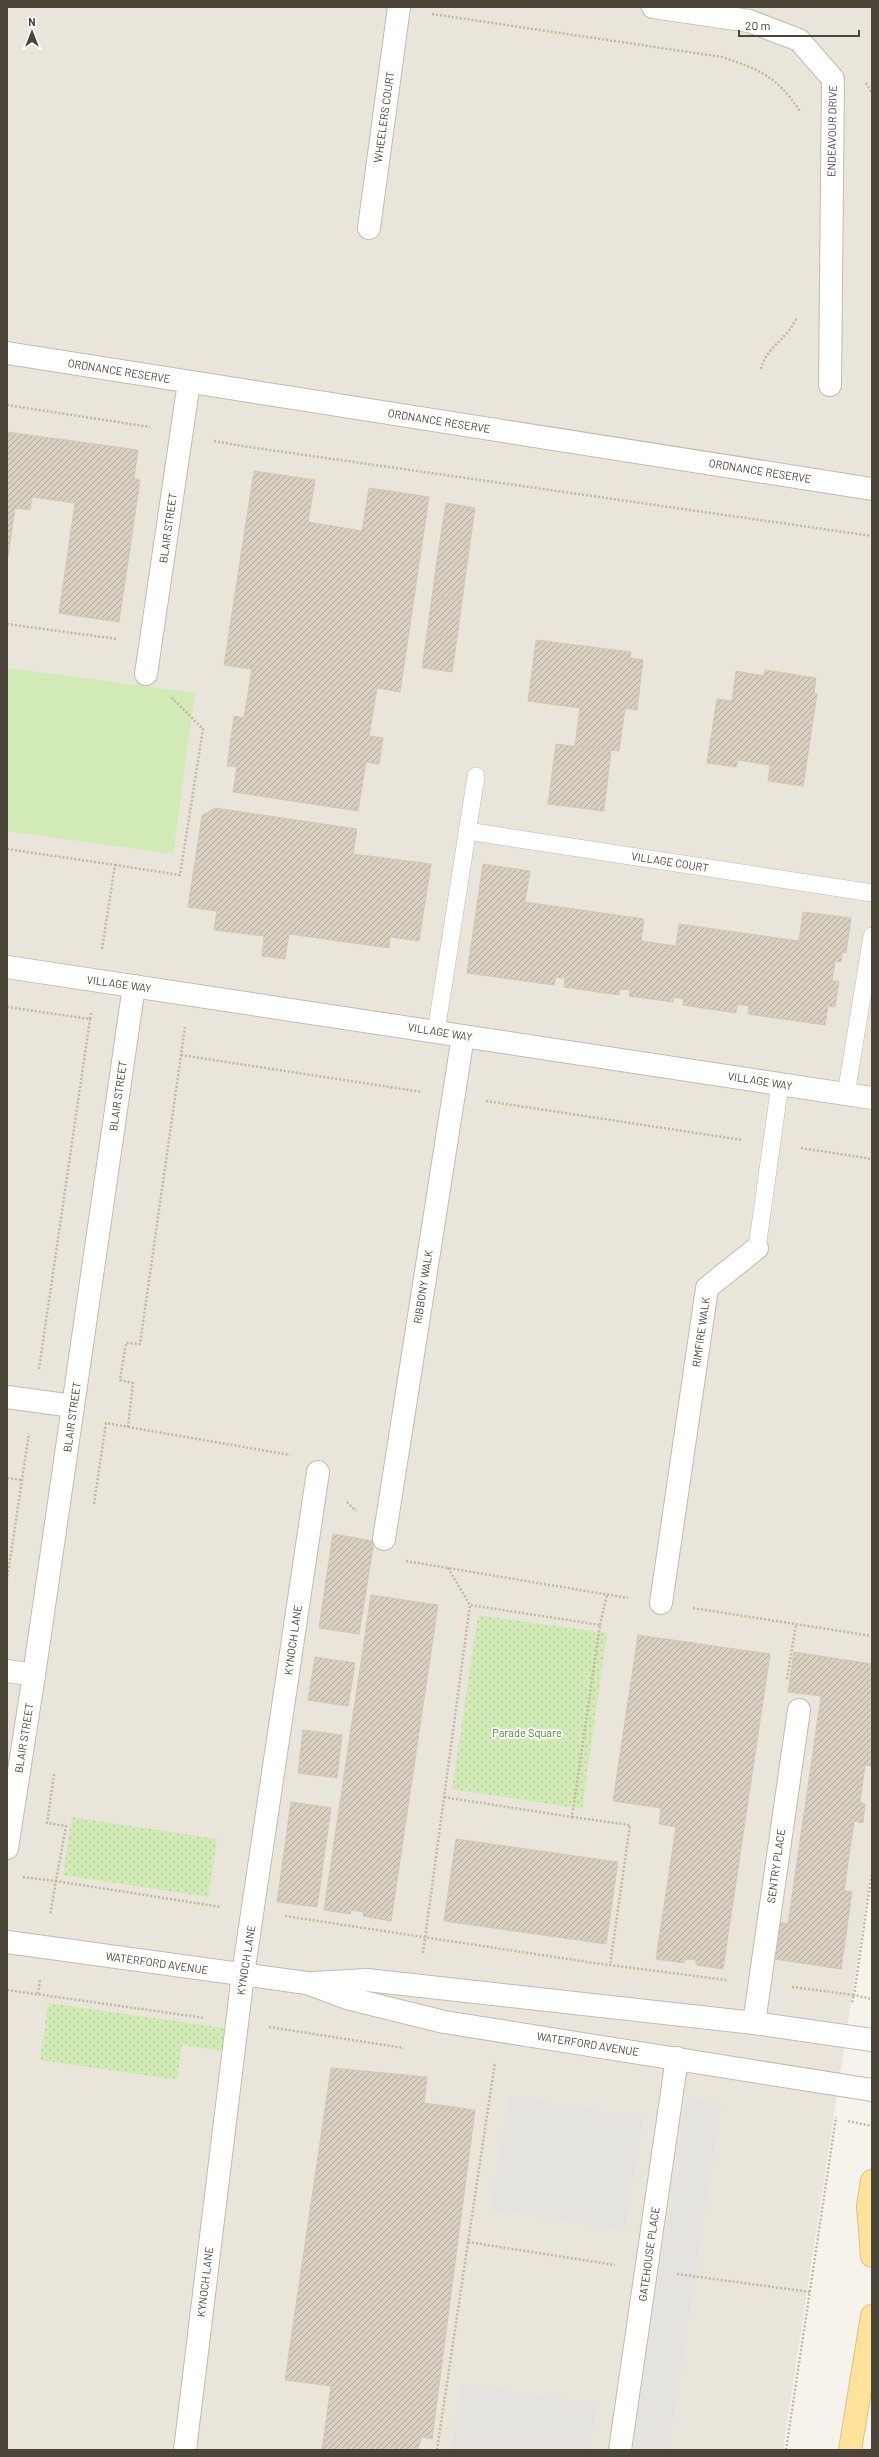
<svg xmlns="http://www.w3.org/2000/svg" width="879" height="2457" font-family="Barlow,sans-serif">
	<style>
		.residential { fill: #eae5da }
		.grass { fill: #d2eab5 }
		.park { fill: url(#park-dots) }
		.parking { fill: #e5e3e0 }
		.building { fill: url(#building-hatch); stroke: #d3c7b4 }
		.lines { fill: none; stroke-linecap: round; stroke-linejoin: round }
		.service-casing { stroke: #c2bbae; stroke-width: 18 }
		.pedestrian-casing { stroke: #c2bbae; stroke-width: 24 }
		.minor-casing { stroke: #c2bbae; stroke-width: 24 }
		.primary-casing { stroke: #e6c16a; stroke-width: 24 }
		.path { stroke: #c4b79f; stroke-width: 2.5; stroke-dasharray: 2 2; stroke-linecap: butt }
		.service { stroke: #fff; stroke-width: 17 }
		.pedestrian { stroke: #fff; stroke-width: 22 }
		.minor { stroke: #fff; stroke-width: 22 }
		.primary { stroke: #ffe39c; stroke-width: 22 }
		.labels { text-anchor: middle; stroke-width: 3.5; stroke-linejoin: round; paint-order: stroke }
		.street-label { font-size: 11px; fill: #4b4439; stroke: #fff }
		.park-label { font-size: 11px; fill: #4a7f2a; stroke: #fff }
	</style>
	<defs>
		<pattern id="park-dots" width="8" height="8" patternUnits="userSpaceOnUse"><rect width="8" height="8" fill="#d2eab5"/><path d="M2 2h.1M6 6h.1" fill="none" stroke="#b6ca9c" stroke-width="1.8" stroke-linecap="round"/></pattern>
		<pattern id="building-hatch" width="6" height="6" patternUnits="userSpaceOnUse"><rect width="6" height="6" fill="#d8cfc1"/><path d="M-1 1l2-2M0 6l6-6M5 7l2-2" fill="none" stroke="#b1aa9e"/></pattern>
	</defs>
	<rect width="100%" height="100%" fill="#f6f3ec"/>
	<polygon class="residential" points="7,7 872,7 872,1864 783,2450 7,2450"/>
	<polygon class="grass" points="7,668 195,693 173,854 7,831"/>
	<g class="park">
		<polygon points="478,1615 607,1633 582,1809 452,1789"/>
		<polygon points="72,1817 217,1839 208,1897 63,1875"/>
		<polygon points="48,2003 225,2028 222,2051 182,2045 177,2080 40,2060"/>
	</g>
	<g class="parking">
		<polygon points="509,2096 644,2118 625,2231 490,2209"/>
		<polygon points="686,2099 722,2104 669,2450 632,2450"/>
		<polygon points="461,2383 598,2404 590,2450 451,2450"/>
	</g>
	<g class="building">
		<polygon points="7,432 138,450 134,478 140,480 119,622 59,613 75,503 32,497 30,510 15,508 7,564"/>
		<polygon points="254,471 315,480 308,522 362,531 369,488 429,497 400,692 377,688 369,736 383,738 379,764 366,762 358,811 233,792 237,767 227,766 234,716 244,718 252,669 224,665"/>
		<polygon points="446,503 475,508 467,564 437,560"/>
		<polygon points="437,560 467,564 462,601 432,597"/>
		<polygon points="432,597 462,601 457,638 427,634"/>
		<polygon points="427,634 457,638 452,672 422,668"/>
		<polygon points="536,640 631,652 630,658 643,660 637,710 625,708 619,751 575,746 580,708 528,701"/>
		<polygon points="765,670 816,678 814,693 817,694 803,786 768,781 770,765 738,760 736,767 707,763 717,699 732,701 736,671 764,676"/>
		<polygon points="556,744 611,751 604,811 548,804"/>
		<polygon points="215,808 357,829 353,854 431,864 419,941 390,937 389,948 289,934 285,959 262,956 264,936 214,930 217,911 188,907 202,816"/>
		<polygon points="483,864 530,871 525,902 644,919 641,941 676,946 679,924 799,941 803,912 851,918 846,953 842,952 841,962 835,961 832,981 839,981 835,1007 828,1006 825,1025 748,1014 749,1006 737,1004 736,1013 683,1005 684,999 673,997 673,1002 629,996 630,990 619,989 619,995 564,987 565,978 556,977 554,985 467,973"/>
		<polygon points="333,1534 374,1541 359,1634 319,1628"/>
		<polygon points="371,1595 438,1605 391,1921 363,1916 364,1912 351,1910 350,1914 324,1910"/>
		<polygon points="638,1635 770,1654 723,1969 696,1965 696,1960 685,1959 684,1963 656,1959 676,1827 659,1824 661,1808 613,1801"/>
		<polygon points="794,1652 872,1664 872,1759 871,1766 865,1765 860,1803 865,1804 863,1823 854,1821 844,1891 852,1892 841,1969 774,1959 779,1922 788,1924 821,1696 788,1692"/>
		<polygon points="315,1657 355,1663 348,1706 308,1700"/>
		<polygon points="303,1730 342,1735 337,1778 298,1773"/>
		<polygon points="291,1802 331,1808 317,1907 277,1902"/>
		<polygon points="456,1839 618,1862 606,1944 444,1921"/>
		<polygon points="331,2068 427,2077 424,2103 475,2110 432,2439 421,2437 418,2450 322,2450 331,2386 285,2380"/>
	</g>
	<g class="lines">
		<g class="service-casing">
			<g id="service">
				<polyline points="467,831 872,893"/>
				<polyline points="436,1032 476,776"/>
				<polyline points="846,1094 872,936"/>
				<polyline points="757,1248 780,1084"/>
			</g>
		</g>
		<g class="pedestrian-casing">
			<g id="pedestrian">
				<polyline points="384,1539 463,1036"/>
				<polyline points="661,1603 707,1288 757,1248"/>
			</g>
		</g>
		<g class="minor-casing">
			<g id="minor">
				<polyline points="653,7 749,21 799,40 833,79 830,385"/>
				<polyline points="369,228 399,7"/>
				<polyline points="7,353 872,489"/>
				<polyline points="146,674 189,382"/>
				<polyline points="7,967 872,1098"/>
				<polyline points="7,1397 73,1406"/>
				<polyline points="7,1671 34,1675"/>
				<polyline points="7,1848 34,1675 134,986"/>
				<polyline points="7,1942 307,1983 347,1998 444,2022 872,2090"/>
				<polyline points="314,1983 367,1980 754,2023 872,2040"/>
				<polyline points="754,2023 799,1710"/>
				<polyline points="185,2450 243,1974 318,1472"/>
				<polyline points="620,2450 677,2058"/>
			</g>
		</g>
		<g class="primary-casing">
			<g id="primary">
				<polyline points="872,2181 868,2206 872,2256"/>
				<polyline points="850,2450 872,2316"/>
			</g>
		</g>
		<g class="path">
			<path d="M432,14l290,43c39,13 54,19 78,54"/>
			<polyline points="866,83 872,93"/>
			<path d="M761,369c4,-21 27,-30 36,-52"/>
			<polyline points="7,405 150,427"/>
			<polyline points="214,441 242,446 872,536"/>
			<polyline points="7,624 117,639"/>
			<polyline points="7,849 115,865 102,949"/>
			<polyline points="115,865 180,875 203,729 170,696"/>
			<polyline points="7,1007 90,1019 91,1013"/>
			<polyline points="181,1055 422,1092"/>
			<polyline points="486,1101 742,1140"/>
			<polyline points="801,1148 872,1159"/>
			<polyline points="39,1369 90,1019"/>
			<polyline points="128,1427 290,1455"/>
			<polyline points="7,1478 22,1480"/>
			<polyline points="347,1502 356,1511"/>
			<polyline points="94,1504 106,1423 128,1427 133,1383 120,1380 126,1343 140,1344 185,1027"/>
			<polyline points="406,1561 628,1598"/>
			<polyline points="448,1568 470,1605"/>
			<polyline points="7,1580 29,1433"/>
			<polyline points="693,1608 872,1636"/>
			<polyline points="600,1625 607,1594"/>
			<polyline points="787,1679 796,1624"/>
			<polyline points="54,1774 47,1823 66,1826 56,1881 221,1907"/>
			<polyline points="572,1817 630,1825 610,1965"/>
			<polyline points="872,1871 854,1995 872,1999"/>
			<polyline points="23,1877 56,1881 50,1915"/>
			<polyline points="285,1916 601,1964 727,1980"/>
			<polyline points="423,1953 470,1605 600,1625 572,1817 443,1797"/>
			<polyline points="792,1987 854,1995 852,2003"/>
			<polyline points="7,1990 205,2018"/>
			<polyline points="38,1994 40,1979"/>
			<polyline points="269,2027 404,2048"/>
			<polyline points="848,2121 872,2126"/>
			<polyline points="468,2242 615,2265"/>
			<polyline points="677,2274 810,2292"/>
			<polyline points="437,2450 495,2062"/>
			<polyline points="786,2450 836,2117"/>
		</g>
		<use href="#service" class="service"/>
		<use href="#pedestrian" class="pedestrian"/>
		<use href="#minor" class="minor"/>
		<use href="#primary" class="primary"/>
	</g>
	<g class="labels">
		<g class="street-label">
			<text transform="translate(384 117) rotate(-82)" y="4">WHEELERS COURT</text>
			<text transform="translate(832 131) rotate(-89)" y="4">ENDEAVOUR DRIVE</text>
			<text transform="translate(119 371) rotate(9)" y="4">ORDNANCE RESERVE</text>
			<text transform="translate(439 421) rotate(9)" y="4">ORDNANCE RESERVE</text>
			<text transform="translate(760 471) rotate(9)" y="4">ORDNANCE RESERVE</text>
			<text transform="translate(168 528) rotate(-82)" y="4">BLAIR STREET</text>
			<text transform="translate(670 862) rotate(9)" y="4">VILLAGE COURT</text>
			<text transform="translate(119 984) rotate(8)" y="4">VILLAGE WAY</text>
			<text transform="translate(440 1032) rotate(9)" y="4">VILLAGE WAY</text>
			<text transform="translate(760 1081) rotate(9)" y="4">VILLAGE WAY</text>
			<text transform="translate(118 1096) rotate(-82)" y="4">BLAIR STREET</text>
			<text transform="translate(423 1287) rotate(-81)" y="4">RIBBONY WALK</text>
			<text transform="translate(701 1332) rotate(-82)" y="4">RIMFIRE WALK</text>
			<text transform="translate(72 1417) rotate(-82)" y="4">BLAIR STREET</text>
			<text transform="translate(293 1640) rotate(-82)" y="4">KYNOCH LANE</text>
			<text transform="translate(24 1738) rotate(-81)" y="4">BLAIR STREET</text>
			<text transform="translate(776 1866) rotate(-82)" y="4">SENTRY PLACE</text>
			<text transform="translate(246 1960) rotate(-81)" y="4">KYNOCH LANE</text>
			<text transform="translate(157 1963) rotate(8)" y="4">WATERFORD AVENUE</text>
			<text transform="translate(588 2044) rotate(9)" y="4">WATERFORD AVENUE</text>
			<text transform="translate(649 2254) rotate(-82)" y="4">GATEHOUSE PLACE</text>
			<text transform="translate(205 2282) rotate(-83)" y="4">KYNOCH LANE</text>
		</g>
		<g class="park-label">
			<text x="527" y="1737">Parade Square</text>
		</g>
	</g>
	<rect width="879" height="2457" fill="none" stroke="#4b4439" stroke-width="16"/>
	<g transform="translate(32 32)" stroke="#ffffff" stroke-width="3" paint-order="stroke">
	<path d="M0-3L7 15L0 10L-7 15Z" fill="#4b4439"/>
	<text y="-6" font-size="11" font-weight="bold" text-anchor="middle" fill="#4b4439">N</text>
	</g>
	<path d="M739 30v6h120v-6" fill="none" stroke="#4b4439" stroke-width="2"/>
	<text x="745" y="30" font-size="12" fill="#4b4439" stroke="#ffffff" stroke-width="3" paint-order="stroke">20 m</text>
</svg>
